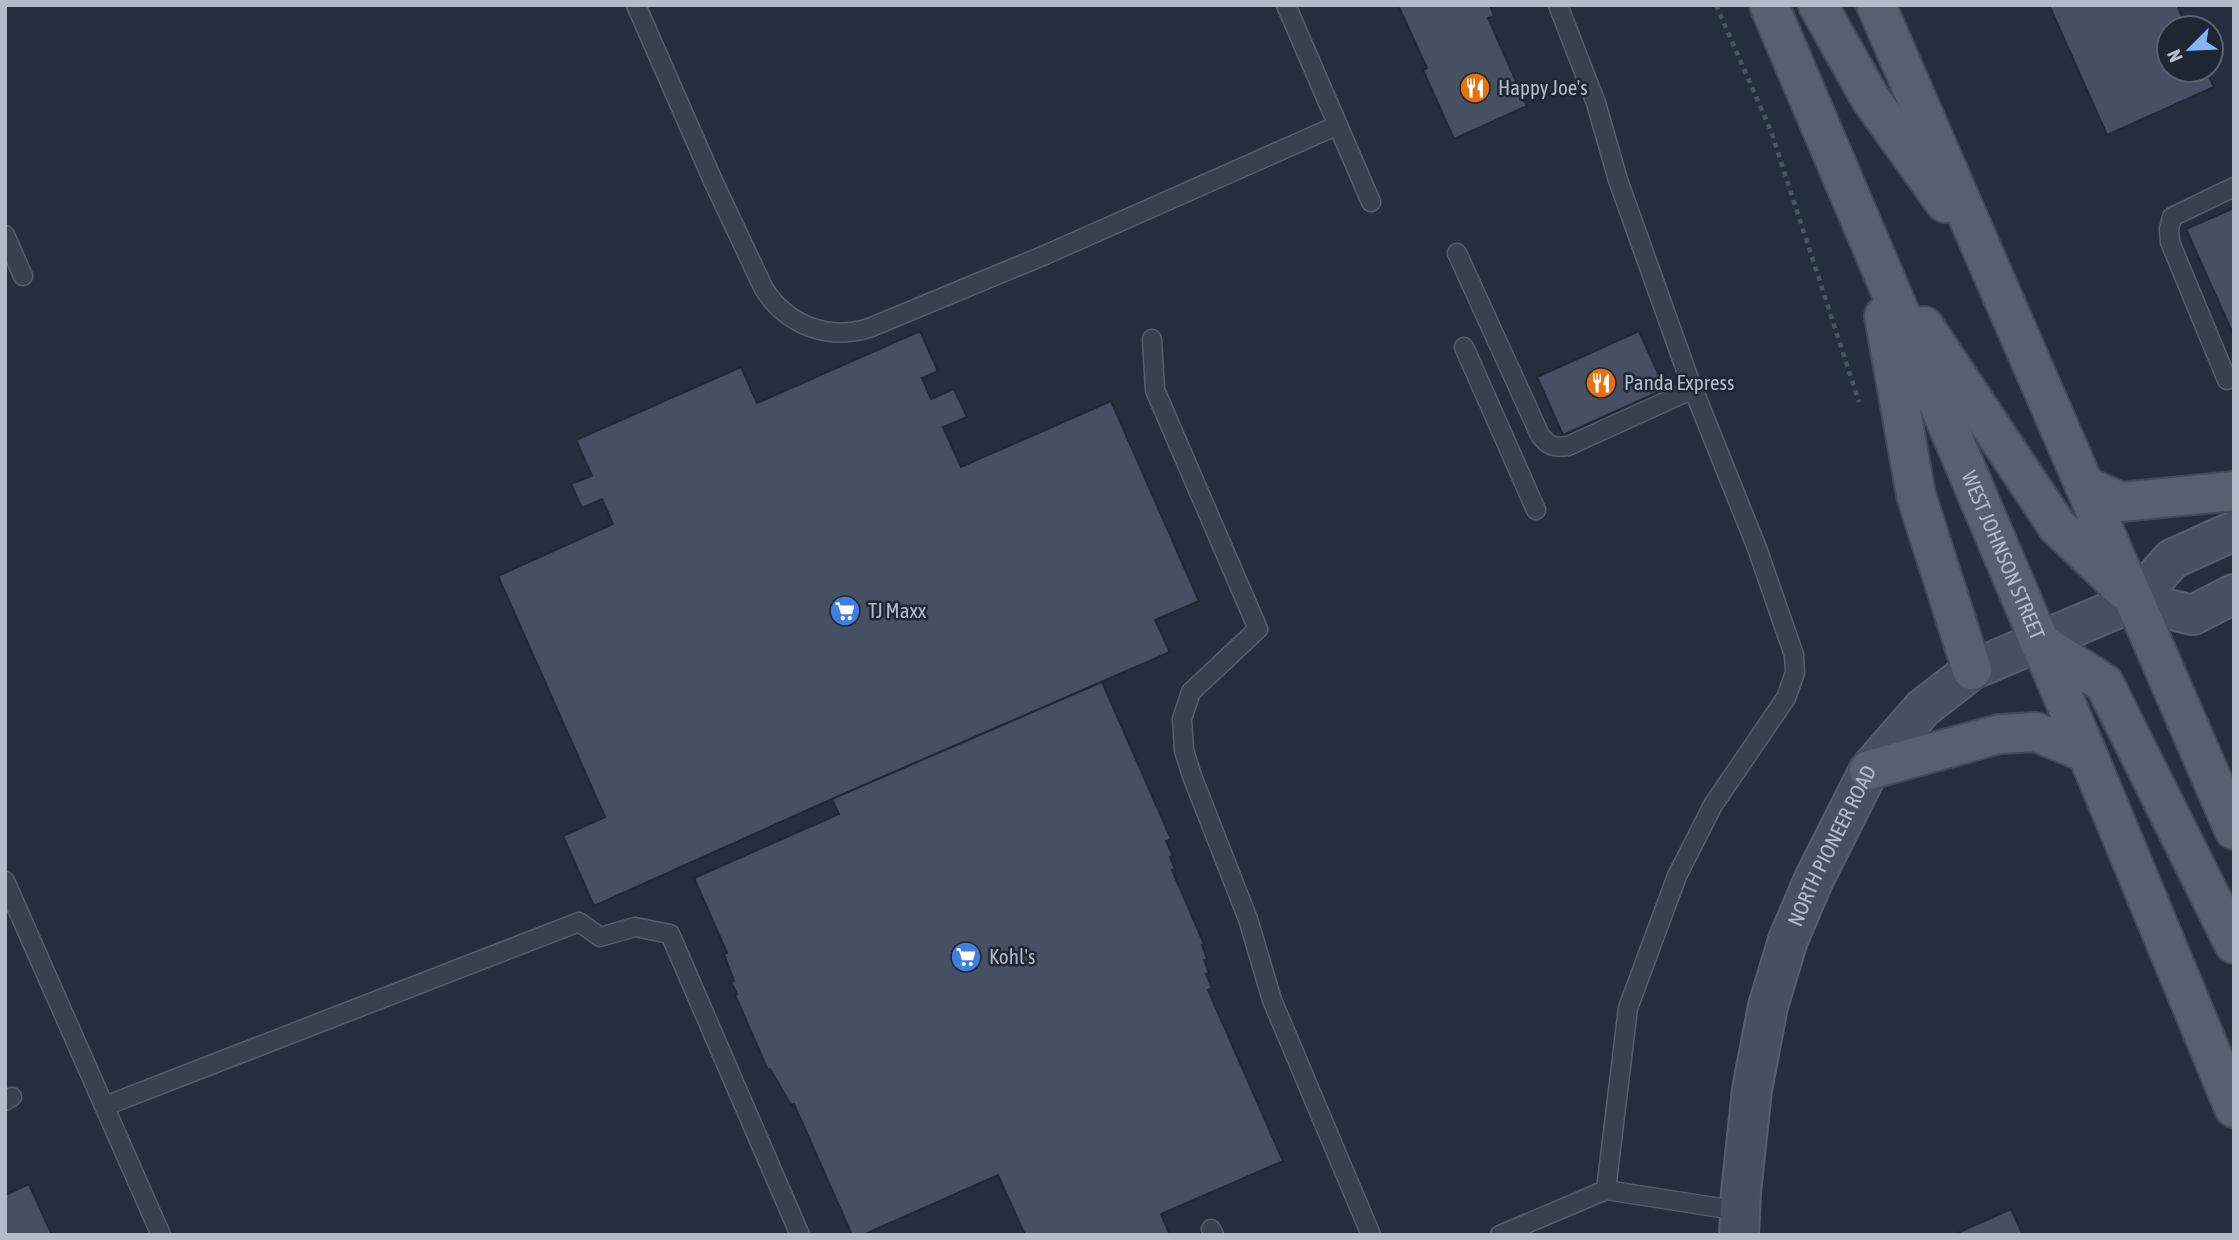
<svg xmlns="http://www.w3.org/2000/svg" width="2239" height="1240" font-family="'Asap Condensed',sans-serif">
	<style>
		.building { fill: #455162; stroke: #1f2835; stroke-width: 2 }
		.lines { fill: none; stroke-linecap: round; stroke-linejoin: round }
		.lane-casing { stroke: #565f6c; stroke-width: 21 }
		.secondary-casing { stroke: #565f6c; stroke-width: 42 }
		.primary-casing { stroke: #414a57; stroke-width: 42 }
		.path { stroke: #44595c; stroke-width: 4.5; stroke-dasharray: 5 5; stroke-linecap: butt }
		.lane { stroke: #38414e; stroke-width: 18 }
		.secondary { stroke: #465061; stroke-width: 38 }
		.primary { stroke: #56606e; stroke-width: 38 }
		.labels { text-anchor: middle; stroke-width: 5; stroke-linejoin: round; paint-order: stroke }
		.poi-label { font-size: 21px; fill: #b4bcc9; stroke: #1d2633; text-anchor: start }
		.street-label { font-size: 21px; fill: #b4bcc9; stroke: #1d2633 }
	</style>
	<rect width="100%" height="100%" fill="#242f3e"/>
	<g class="building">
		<polygon points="1398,5 1490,5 1494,16 1488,18 1527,106 1454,139 1423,70 1427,68"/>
		<polygon points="2049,5 2177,5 2187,28 2169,28 2169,70 2206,70 2214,87 2107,135"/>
		<polygon points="2234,208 2234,334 2233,334 2186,229"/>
		<polygon points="920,331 938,371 922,378 931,399 954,389 967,417 943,427 961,467 1111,401 1199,601 1155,620 1170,652 832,799 594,906 563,836 605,817 498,576 613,524 602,499 582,508 571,484 592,476 576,440 741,367 757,403"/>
		<polygon points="1639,331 1665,389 1563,435 1537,377"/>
		<polygon points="1102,682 1171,839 1166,841 1173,856 1170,857 1175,869 1172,870 1204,944 1202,945 1207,959 1204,960 1209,973 1206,974 1212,988 1208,990 1283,1161 1161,1214 1170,1235 1025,1235 998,1175 863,1235 852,1235 794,1104 791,1105 770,1069 768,1070 735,995 737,994 731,982 734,981 724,954 727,953 694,878 839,814 832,799"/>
		<polygon points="29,1184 52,1235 5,1235 5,1195"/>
		<polygon points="2011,1209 2023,1235 1953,1235"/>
	</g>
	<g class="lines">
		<g class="lane-casing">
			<g id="lane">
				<path d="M636,5l78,178 50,106c23,36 64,52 105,39l176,-73 293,-130"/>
				<polyline points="1286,5 1371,202"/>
				<polyline points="1558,5 1596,103 1618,180 1688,376 1757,548 1794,655 1795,673 1786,698 1713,805 1677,876 1628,1008 1606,1190"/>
				<polyline points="5,235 23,276"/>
				<path d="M1457,253l83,182c8,11 14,13 28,11l125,-57"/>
				<polyline points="1152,339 1155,390 1258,629 1191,692 1182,719 1184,750 1192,776 1248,919 1272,1000 1371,1235"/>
				<polyline points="1464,347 1536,510"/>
				<polyline points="2227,380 2170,242 2169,229 2172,217 2234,187"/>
				<polyline points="5,881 161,1235"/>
				<polyline points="5,1101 12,1097"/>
				<polyline points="105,1106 579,922 600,937 635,927 670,934 800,1235"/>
				<polyline points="1211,1229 1214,1235"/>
				<polyline points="1500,1235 1606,1190 1740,1211"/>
			</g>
		</g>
		<g class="secondary-casing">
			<g id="secondary">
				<polyline points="2135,601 2193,615 2234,594"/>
				<path id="s1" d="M1739,1235l2,-43 11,-102 16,-84 20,-66 26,-61 55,-109 54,-62 49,-38 163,-69 37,-42 62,-28"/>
			</g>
		</g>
		<g class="primary-casing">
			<g id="primary">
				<path id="s2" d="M1769,5l318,748 147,355"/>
				<polyline points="1818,5 1870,98 1945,203"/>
				<polyline points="1876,5 2234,830"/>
				<polyline points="1884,316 1916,495 1972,670"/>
				<polyline points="1924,326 2057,526 2123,589"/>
				<polyline points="2086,486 2121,502 2234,491"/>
				<polyline points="2039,642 2104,683 2234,944"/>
				<polyline points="1869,770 1999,734 2036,732 2087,753"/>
			</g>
		</g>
		<polyline class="path" points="1716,5 1771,131 1859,402"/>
		<use href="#lane" class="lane"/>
		<use href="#secondary" class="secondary"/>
		<use href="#primary" class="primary"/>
	</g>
	<defs>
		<g id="restaurant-disc" transform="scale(1.575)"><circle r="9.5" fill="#e8710a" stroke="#1d2633"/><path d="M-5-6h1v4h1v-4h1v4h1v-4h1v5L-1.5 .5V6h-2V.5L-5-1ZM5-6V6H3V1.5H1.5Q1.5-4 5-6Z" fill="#fff"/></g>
		<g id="supermarket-disc" transform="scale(1.575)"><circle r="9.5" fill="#3f7fe0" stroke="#1d2633"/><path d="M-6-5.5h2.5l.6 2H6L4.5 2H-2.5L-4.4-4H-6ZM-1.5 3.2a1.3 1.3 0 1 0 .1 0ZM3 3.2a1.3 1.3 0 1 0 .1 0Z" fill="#fff"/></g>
	</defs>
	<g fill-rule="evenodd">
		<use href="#restaurant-disc" x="1475" y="88"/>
		<use href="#restaurant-disc" x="1601" y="383"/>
		<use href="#supermarket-disc" x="845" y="611"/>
		<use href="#supermarket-disc" x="966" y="957"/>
	</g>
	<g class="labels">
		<g class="poi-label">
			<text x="1498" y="95">Happy Joe's</text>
			<text x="1624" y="390">Panda Express</text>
			<text x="868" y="618">TJ Maxx</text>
			<text x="989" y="964">Kohl's</text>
		</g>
		<g class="street-label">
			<text dy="7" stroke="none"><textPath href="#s2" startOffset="598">WEST JOHNSON STREET</textPath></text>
			<text dy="7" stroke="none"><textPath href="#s1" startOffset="404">NORTH PIONEER ROAD</textPath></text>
		</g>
	</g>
	<rect width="2239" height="1240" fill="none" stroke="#b4bcc9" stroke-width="14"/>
	<g transform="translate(2190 49) rotate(246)"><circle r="33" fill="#1d2633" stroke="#59626f" stroke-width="2"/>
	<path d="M0-5L12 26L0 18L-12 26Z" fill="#8ab4f8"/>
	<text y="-10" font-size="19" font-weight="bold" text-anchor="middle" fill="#b4bcc9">N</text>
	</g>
</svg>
